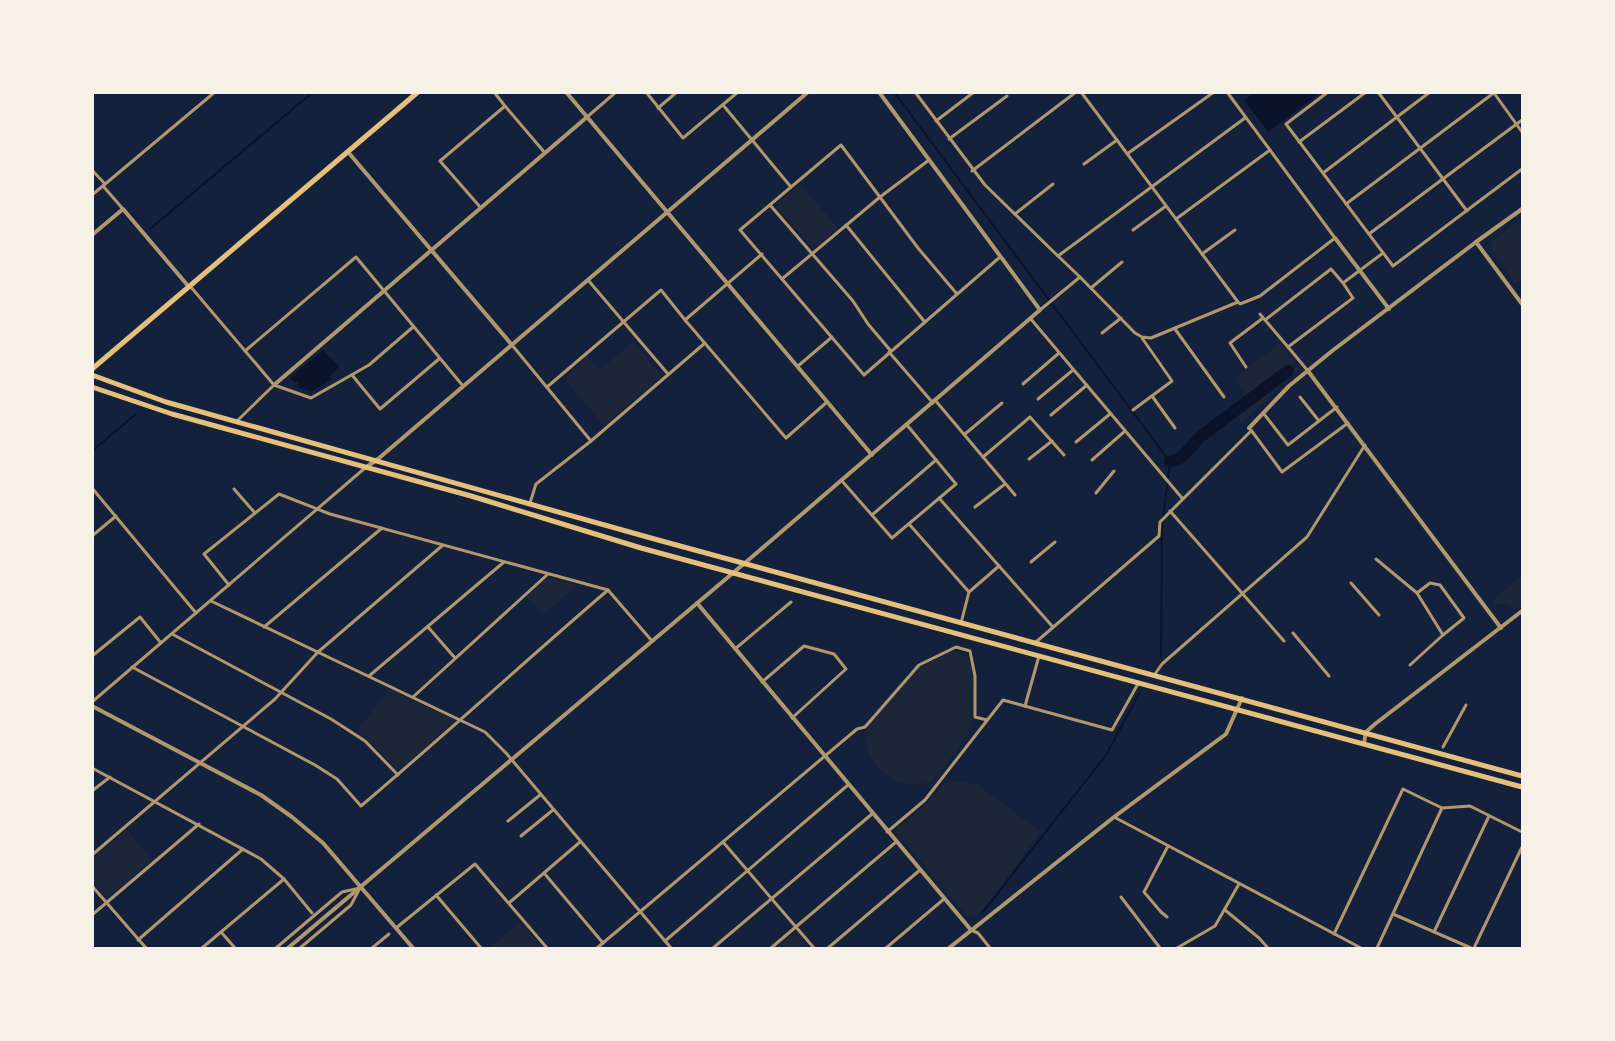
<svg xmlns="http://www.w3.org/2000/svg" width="1615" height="1041" font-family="'Varela Round',sans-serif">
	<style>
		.green { fill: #1d2539 }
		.water { fill: #0b132b }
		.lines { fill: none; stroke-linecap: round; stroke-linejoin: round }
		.stream { stroke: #0b132b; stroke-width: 2 }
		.river { stroke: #0b132b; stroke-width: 12 }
		.minor { stroke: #b1986c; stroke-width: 3 }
		.tertiary { stroke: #b1986c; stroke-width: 4 }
		.primary { stroke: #e5c07b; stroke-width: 5 }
		.trunk { stroke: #e5c07b; stroke-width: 5 }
	</style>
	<rect width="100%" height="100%" fill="#14213d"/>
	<g class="green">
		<polygon points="800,184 838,228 815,247 811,246 777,207 777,203"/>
		<polygon points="1522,219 1522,279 1515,284 1491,249 1492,241"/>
		<polygon points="634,341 662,376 604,426 564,378 588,356 600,370"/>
		<polygon points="1280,343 1296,362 1248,398 1234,378"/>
		<polygon points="1298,366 1298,370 1242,423 1235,413"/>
		<polygon points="1522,575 1522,606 1518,610 1506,604 1494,604 1492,601"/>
		<polygon points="548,578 577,585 543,615 527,596"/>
		<path d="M953,651l17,8 3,17 -1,50 -18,28 -21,26c-32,17 -76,-18 -66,-53l52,-60z"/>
		<polygon points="389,689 453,719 454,724 401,769 396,769 378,749 357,731"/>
		<polygon points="947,780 977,784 1041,832 977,917 966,915 895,831 928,803"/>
		<polygon points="127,830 152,860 109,897 104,895 93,881 93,859"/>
		<polygon points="520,922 543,948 489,948"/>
		<polygon points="791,935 797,936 809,948 775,948"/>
	</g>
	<g class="water">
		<polygon points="1255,92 1320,92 1320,93 1268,132 1244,100"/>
		<polygon points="323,350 339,367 330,376 331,380 313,391 299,388 298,381 295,383 290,378"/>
	</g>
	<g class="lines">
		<g class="stream">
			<polyline points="894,92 1170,462 1162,526 1161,657"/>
			<polyline points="150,229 313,92"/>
			<polyline points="92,451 136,414"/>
			<polyline points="983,912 1106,755 1139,694"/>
			<polyline points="969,948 970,947"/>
		</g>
		<polyline class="river" points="1170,462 1182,457 1200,437 1288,371"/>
		<g class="minor">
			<polyline points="494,92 505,106"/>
			<polyline points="646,92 683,138 738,92"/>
			<polyline points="915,92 985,185 1058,256 1245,118"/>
			<polyline points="1081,92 1238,302"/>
			<polyline points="1328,92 1286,124 1393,266 1522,169"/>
			<polyline points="1378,92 1467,211"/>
			<polyline points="1494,93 1522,132"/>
			<polyline points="723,105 791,187"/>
			<polyline points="658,108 677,92"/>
			<polyline points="587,117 616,92"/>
			<polyline points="936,121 974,92"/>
			<polyline points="949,139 1007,96"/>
			<polyline points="1299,142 1366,92"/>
			<polyline points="1127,154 1214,92"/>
			<polyline points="1084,164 1117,140"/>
			<polyline points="92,170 105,184"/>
			<polyline points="972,171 1076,92"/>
			<polyline points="1323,173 1430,92"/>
			<polyline points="103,186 123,209"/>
			<polyline points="92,195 215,92"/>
			<polyline points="1346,204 1495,92"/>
			<polyline points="770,205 853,301 868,324 890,350"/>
			<polyline points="481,208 440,161 505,106 545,153"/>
			<polyline points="1015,214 1053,184"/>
			<polyline points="1176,219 1270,150"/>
			<polyline points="846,225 924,321"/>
			<polyline points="1133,230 1166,206"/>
			<polyline points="1369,234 1522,120"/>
			<polyline points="762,254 685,320 786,438 827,402"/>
			<polyline points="1202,254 1235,230"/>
			<polyline points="1058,256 1080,277"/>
			<polyline points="782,279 880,197 929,160"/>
			<polyline points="588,280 668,374"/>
			<polyline points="1343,283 1353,298 1288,347 1265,320 1331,269 1343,283 1383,253"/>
			<polyline points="190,286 274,385 311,398 369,365 413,327"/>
			<polyline points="1091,288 1122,262"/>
			<polyline points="957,294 918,248 841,145 740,230 864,375 1000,257"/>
			<polyline points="1040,310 1080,277 1135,333 1142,337 1151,338 1238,302 1240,304 1260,296 1335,238 1227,92"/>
			<polyline points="1260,314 1264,319"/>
			<polyline points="1030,318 1182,498"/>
			<polyline points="1175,329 1224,397"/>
			<polyline points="1102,333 1121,318"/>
			<polyline points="512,345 591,441"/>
			<polyline points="1288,347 1308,371"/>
			<polyline points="245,351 356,257 463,386"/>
			<polyline points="889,352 933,403"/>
			<polyline points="798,366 832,337"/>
			<polyline points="1246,367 1230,343 1263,318"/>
			<polyline points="352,375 380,409 439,359"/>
			<polyline points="1023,384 1059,353"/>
			<polyline points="547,387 661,290 685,320"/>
			<polyline points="1152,396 1175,428"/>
			<polyline points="1300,397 1319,421"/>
			<polyline points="1038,399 1073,370"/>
			<polyline points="935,400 1015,495"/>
			<polyline points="1133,410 1172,381 1142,338"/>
			<polyline points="1264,414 1288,445 1337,407"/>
			<polyline points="1051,415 1087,385"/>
			<polyline points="237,421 274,385"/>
			<polyline points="1251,430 1282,472 1348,423"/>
			<polyline points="965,434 1002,403"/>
			<polyline points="1076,442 1110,414"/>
			<polyline points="983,457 1030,417 1064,455"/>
			<polyline points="1029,459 1052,441"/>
			<polyline points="1092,460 1125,431"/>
			<polyline points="842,481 892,538 956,484 907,425"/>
			<polyline points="92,488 196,613"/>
			<polyline points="234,489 255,513"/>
			<polyline points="1096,493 1114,471"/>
			<polyline points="939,498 1052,626"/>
			<polyline points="530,503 536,484 591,441 705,343"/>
			<polyline points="975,507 1005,484"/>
			<polyline points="1170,511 1284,641"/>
			<polyline points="872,515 936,460"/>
			<polyline points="909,524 969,592"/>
			<polyline points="92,536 116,516"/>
			<polyline points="1376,559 1417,593 1443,635"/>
			<polyline points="1031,562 1055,542"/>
			<polyline points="1351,583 1379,615"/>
			<polyline points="229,585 204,554 279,494 330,514 608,590 652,641"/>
			<polyline points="211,601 485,732 506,753 671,948"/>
			<polyline points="961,623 969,592 999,566"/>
			<polyline points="264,627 382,528"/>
			<polyline points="428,627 455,658"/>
			<polyline points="1293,633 1329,676"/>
			<polyline points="172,634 331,719 365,741 398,775"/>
			<polyline points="1036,642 1159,536 1160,522 1251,431"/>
			<polyline points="735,649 791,602"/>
			<polyline points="92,656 140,617 161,643"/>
			<polyline points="1410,665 1443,635 1464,618 1440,585 1430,583 1417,593"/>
			<path d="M132,667l183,98 22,14 24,27c84,-71 164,-145 247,-216"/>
			<polyline points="1155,674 1162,664 1307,537 1365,445"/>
			<polyline points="369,676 504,562"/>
			<polyline points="762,682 804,646 834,654 846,669 792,718"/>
			<polyline points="413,697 548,574"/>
			<polyline points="92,702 365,468"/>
			<polyline points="1025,706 1039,656"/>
			<polyline points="1443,747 1466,705"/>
			<polyline points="92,768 261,859 284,879 312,913"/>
			<polyline points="92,791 110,777"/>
			<polyline points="1114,817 1361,948"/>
			<polyline points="508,821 540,795"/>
			<polyline points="887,832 925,800 1003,700 1112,730 1139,682"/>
			<polyline points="521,836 553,810"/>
			<polyline points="723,842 814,948"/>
			<polyline points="92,855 275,699 318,652 443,545"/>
			<polyline points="544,873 603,943"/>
			<polyline points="92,886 146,948"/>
			<polyline points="436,895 481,948"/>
			<polyline points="1121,897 1160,948"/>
			<polyline points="509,903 580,842"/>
			<polyline points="1225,910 1259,938 1268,948"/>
			<polyline points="1393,914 1471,948"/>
			<polyline points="92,915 199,824"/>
			<polyline points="1167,917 1161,912 1144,892 1168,846"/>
			<polyline points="396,928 475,864 547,948"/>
			<polyline points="971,930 978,933 990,948"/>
			<polyline points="221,932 235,948"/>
			<polyline points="1434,932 1489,816"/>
			<polyline points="1334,934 1403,789 1442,808 1470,806 1522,832"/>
			<polyline points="138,940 243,849"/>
			<polyline points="665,941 848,785"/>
			<polyline points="202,948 284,879"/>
			<polyline points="276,948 342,892 360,888"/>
			<polyline points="300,948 351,905 360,888"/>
			<polyline points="372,948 389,934"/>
			<polyline points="597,948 857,729 865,727 919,665 956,647 970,651 975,676 975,717 987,720"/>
			<polyline points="713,948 872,814"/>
			<polyline points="771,948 896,842"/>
			<polyline points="828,948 920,870"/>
			<polyline points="886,948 944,899"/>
			<polyline points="1177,948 1215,926 1239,884"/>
			<polyline points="1377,948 1442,808"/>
			<polyline points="1474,948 1522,847"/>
		</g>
		<g class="tertiary">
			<polyline points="566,92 872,455"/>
			<polyline points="348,152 512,345"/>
			<polyline points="1522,209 1476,242 1522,304"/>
			<polyline points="92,235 123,209 189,287"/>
			<polyline points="1335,238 1389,309"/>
			<polyline points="1308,371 1501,628"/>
			<polyline points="274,385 587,117"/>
			<polyline points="1249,428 1289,386 1332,351 1476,242"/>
			<polyline points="365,468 378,459 808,92"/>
			<polyline points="697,603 971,930"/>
			<polyline points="92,706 261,795 292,817 323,843 413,948"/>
			<polyline points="1364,743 1366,732 1375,724 1522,611"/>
			<polyline points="288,948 746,562 1040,310 879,92"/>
			<polyline points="949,948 1114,817 1226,734 1242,698"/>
		</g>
		<polyline class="primary" points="92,369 418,92"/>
		<g class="trunk">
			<polyline points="92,375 166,402 658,540 1522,776"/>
			<polyline points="92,387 172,414 471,496 641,548 1522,787"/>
		</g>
	</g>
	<rect width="1615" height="1041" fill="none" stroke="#f6f1e7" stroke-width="188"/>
</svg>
